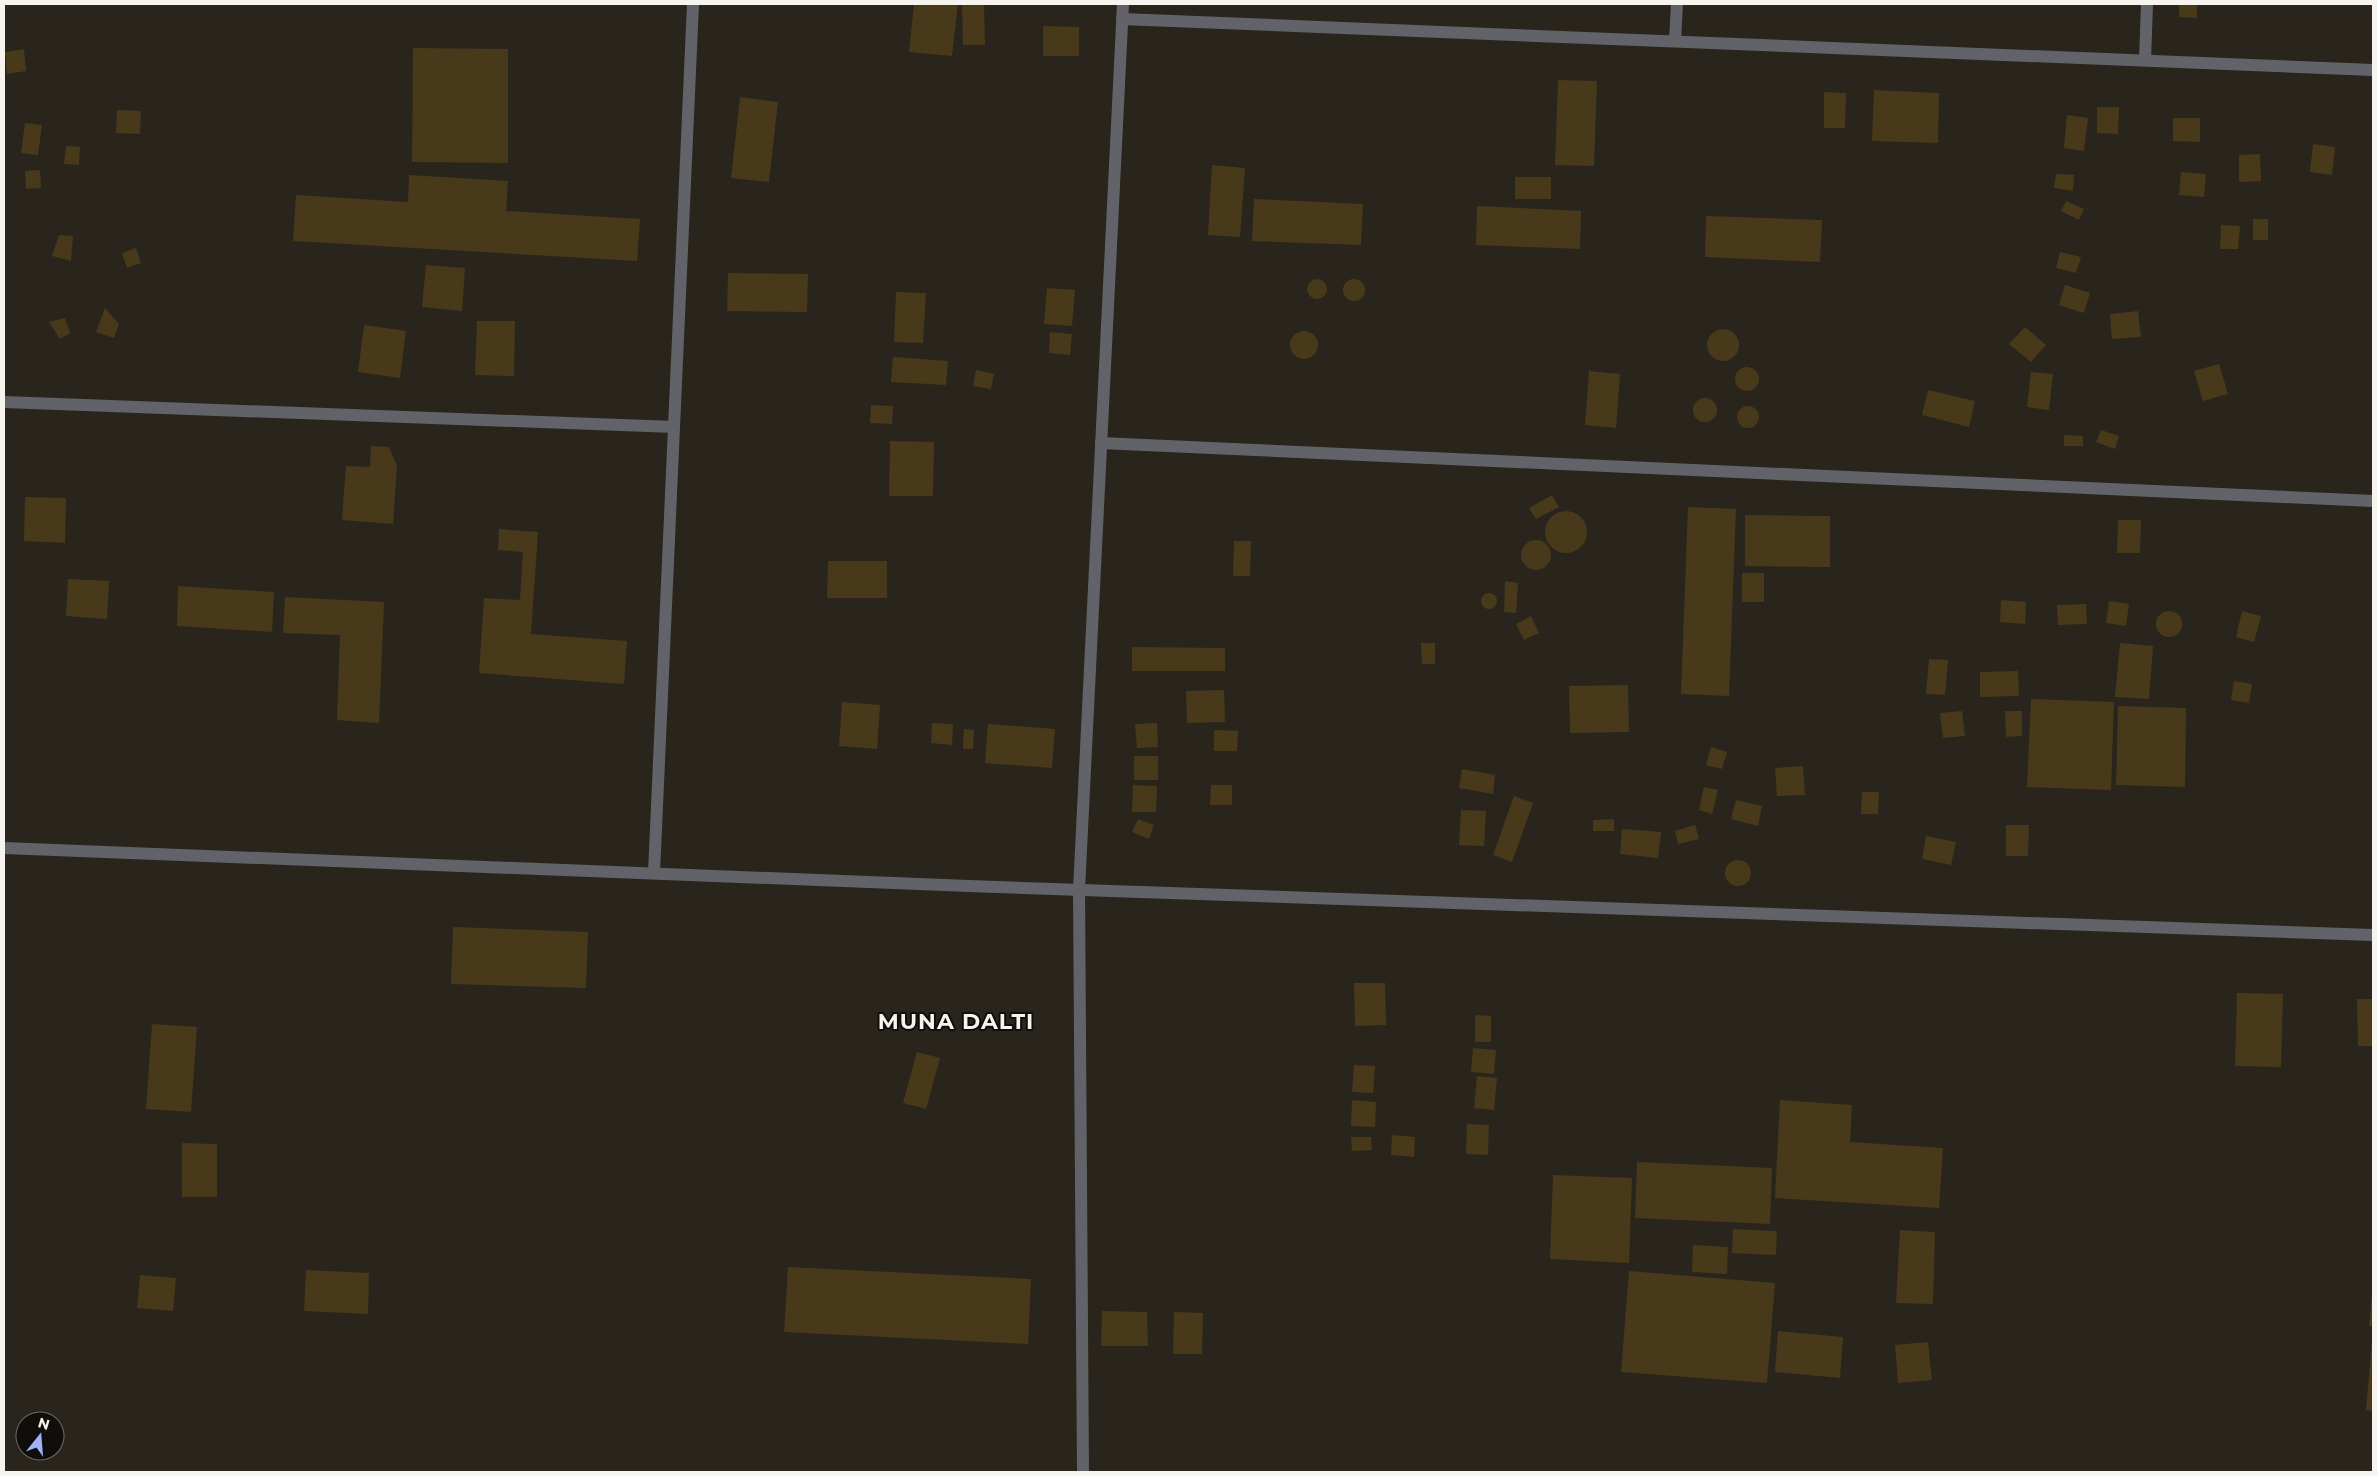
<svg xmlns="http://www.w3.org/2000/svg" width="2377" height="1476" font-family="Montserrat,sans-serif">
	<style>
		.building { fill: #48391a }
		.lines { fill: none; stroke-linecap: round; stroke-linejoin: round }
		.minor { stroke: #626368; stroke-width: 12 }
		.labels { text-anchor: middle; stroke-width: 4; stroke-linejoin: round; paint-order: stroke }
		.district-label { font-size: 22px; font-weight: bold; letter-spacing: 1px; fill: #f7f4ef; stroke: #100e0b }
	</style>
	<rect width="100%" height="100%" fill="#29251d"/>
	<g class="building">
		<polygon points="914,4 958,4 952,56 909,52"/>
		<polygon points="962,4 984,4 985,45 963,45"/>
		<polygon points="2179,4 2197,4 2197,18 2179,17"/>
		<polygon points="1043,26 1079,27 1079,56 1043,56"/>
		<polygon points="413,48 508,49 508,163 412,162"/>
		<polygon points="24,49 26,71 7,74 5,52"/>
		<polygon points="1558,80 1597,81 1594,166 1555,165"/>
		<polygon points="1874,90 1939,93 1938,143 1872,141"/>
		<polygon points="1824,92 1846,93 1845,128 1824,128"/>
		<polygon points="740,97 778,102 769,182 731,178"/>
		<polygon points="2097,107 2119,107 2118,134 2097,133"/>
		<polygon points="117,110 141,111 140,134 116,133"/>
		<polygon points="2067,115 2088,118 2084,151 2064,148"/>
		<polygon points="2173,118 2200,118 2200,142 2173,141"/>
		<polygon points="25,123 42,125 38,155 21,153"/>
		<polygon points="2313,144 2335,147 2332,175 2310,172"/>
		<polygon points="66,146 80,147 79,165 64,164"/>
		<polygon points="2260,154 2261,181 2239,182 2239,155"/>
		<polygon points="1212,165 1245,168 1240,237 1208,235"/>
		<polygon points="40,170 41,188 26,189 25,171"/>
		<polygon points="2181,172 2206,174 2204,197 2179,195"/>
		<polygon points="2056,174 2074,175 2073,191 2054,188"/>
		<polygon points="409,175 508,181 506,211 640,219 637,261 293,241 296,195 408,202"/>
		<rect x="1515" y="177" width="36" height="22"/>
		<polygon points="1254,199 1363,204 1361,245 1252,241"/>
		<polygon points="2066,201 2084,209 2079,220 2061,211"/>
		<polygon points="1477,206 1581,211 1580,249 1476,245"/>
		<polygon points="1706,216 1822,220 1820,262 1705,257"/>
		<rect x="2253" y="219" width="15" height="21"/>
		<polygon points="2221,225 2240,226 2238,249 2220,249"/>
		<polygon points="59,235 73,236 71,261 52,256"/>
		<polygon points="136,248 141,263 127,268 122,253"/>
		<polygon points="2060,252 2081,257 2076,273 2056,268"/>
		<polygon points="426,265 465,268 462,311 422,307"/>
		<polygon points="728,273 808,274 807,312 727,311"/>
		<circle cx="1317" cy="289" r="10"/>
		<circle cx="1354" cy="290" r="11"/>
		<polygon points="2065,285 2090,293 2084,313 2059,305"/>
		<polygon points="1047,288 1075,290 1072,326 1044,324"/>
		<polygon points="896,292 926,293 923,343 894,342"/>
		<polygon points="105,308 119,324 114,338 96,332"/>
		<polygon points="2138,311 2141,337 2112,339 2110,314"/>
		<polygon points="65,318 70,333 60,339 49,322"/>
		<polygon points="477,321 515,321 514,376 475,375"/>
		<polygon points="364,325 406,331 400,378 358,372"/>
		<polygon points="2025,327 2046,345 2031,362 2009,344"/>
		<circle cx="1723" cy="345" r="16"/>
		<circle cx="1304" cy="345" r="14"/>
		<polygon points="1050,332 1072,334 1070,355 1049,353"/>
		<polygon points="893,357 948,361 946,385 891,382"/>
		<polygon points="2219,364 2228,394 2203,401 2194,371"/>
		<circle cx="1747" cy="379" r="12"/>
		<polygon points="976,370 994,374 991,389 973,386"/>
		<polygon points="1589,371 1620,374 1616,428 1585,425"/>
		<polygon points="2031,372 2053,374 2049,410 2027,407"/>
		<polygon points="1928,390 1975,401 1969,427 1922,415"/>
		<circle cx="1705" cy="410" r="12"/>
		<polygon points="871,405 893,406 892,424 870,423"/>
		<circle cx="1748" cy="417" r="11"/>
		<polygon points="2101,430 2119,436 2115,449 2096,442"/>
		<polygon points="2064,435 2083,436 2083,446 2064,446"/>
		<polygon points="890,441 934,442 933,496 889,496"/>
		<polygon points="371,446 389,447 397,466 393,524 342,520 346,466 370,467"/>
		<polygon points="1552,495 1559,507 1536,519 1529,508"/>
		<polygon points="25,497 66,498 65,543 24,541"/>
		<polygon points="1688,507 1736,509 1729,696 1681,694"/>
		<circle cx="1566" cy="532" r="21"/>
		<polygon points="1745,515 1830,516 1830,567 1745,566"/>
		<polygon points="2118,520 2141,520 2140,553 2117,553"/>
		<polygon points="499,529 538,532 531,634 627,641 624,684 479,673 484,598 520,600 523,552 498,550"/>
		<circle cx="1536" cy="555" r="15"/>
		<polygon points="1234,541 1251,541 1250,576 1233,576"/>
		<polygon points="828,561 887,561 887,598 827,598"/>
		<rect x="1742" y="573" width="22" height="29"/>
		<polygon points="68,579 109,581 107,619 66,616"/>
		<polygon points="1505,581 1518,583 1516,613 1504,612"/>
		<polygon points="178,586 274,592 272,632 177,626"/>
		<circle cx="1489" cy="601" r="8"/>
		<polygon points="285,597 384,602 379,723 337,720 340,635 283,633"/>
		<polygon points="2001,600 2026,602 2025,624 2000,622"/>
		<polygon points="2109,601 2129,604 2126,626 2106,623"/>
		<polygon points="2086,604 2087,624 2058,625 2057,605"/>
		<circle cx="2169" cy="624" r="13"/>
		<polygon points="2242,611 2261,616 2254,642 2236,637"/>
		<polygon points="1531,616 1539,633 1524,640 1516,624"/>
		<polygon points="1421,643 1435,643 1435,664 1422,664"/>
		<polygon points="2120,643 2153,646 2149,699 2115,697"/>
		<polygon points="1132,647 1225,648 1225,671 1132,671"/>
		<polygon points="1929,659 1948,660 1945,695 1926,694"/>
		<polygon points="2018,671 2019,696 1980,697 1980,672"/>
		<polygon points="2234,681 2252,684 2249,703 2231,700"/>
		<polygon points="1628,685 1629,732 1570,733 1569,686"/>
		<polygon points="1224,690 1225,722 1187,723 1186,691"/>
		<polygon points="2031,699 2114,702 2111,790 2027,787"/>
		<polygon points="842,702 880,705 877,749 839,746"/>
		<polygon points="2118,706 2186,708 2185,787 2116,785"/>
		<polygon points="1962,711 1965,736 1943,738 1940,713"/>
		<polygon points="2005,711 2022,711 2022,736 2006,737"/>
		<polygon points="932,723 953,724 952,745 931,743"/>
		<polygon points="1157,723 1158,747 1137,748 1135,724"/>
		<polygon points="988,724 1055,729 1052,768 985,763"/>
		<polygon points="964,729 974,730 973,749 963,749"/>
		<polygon points="1214,730 1238,731 1237,751 1214,751"/>
		<polygon points="1711,747 1727,752 1722,769 1706,765"/>
		<rect x="1134" y="756" width="24" height="24"/>
		<polygon points="1803,766 1805,795 1777,796 1775,768"/>
		<polygon points="1462,769 1495,775 1493,794 1459,788"/>
		<polygon points="1133,785 1157,786 1156,812 1132,812"/>
		<polygon points="1211,785 1232,785 1232,805 1210,805"/>
		<polygon points="1704,787 1718,790 1712,814 1699,810"/>
		<polygon points="1862,792 1879,792 1878,814 1861,814"/>
		<polygon points="1514,796 1533,803 1512,862 1493,855"/>
		<polygon points="1736,800 1762,806 1758,826 1731,819"/>
		<polygon points="1461,810 1486,811 1484,846 1459,845"/>
		<polygon points="1138,819 1154,825 1149,839 1132,832"/>
		<polygon points="1614,819 1614,831 1593,831 1593,820"/>
		<polygon points="1695,825 1699,839 1678,844 1675,831"/>
		<polygon points="2006,825 2029,825 2028,856 2006,856"/>
		<polygon points="1622,829 1661,832 1658,858 1620,854"/>
		<polygon points="1926,836 1956,842 1951,865 1922,859"/>
		<circle cx="1738" cy="873" r="13"/>
		<polygon points="453,927 588,932 586,988 451,984"/>
		<polygon points="1354,983 1385,983 1386,1025 1355,1026"/>
		<polygon points="2237,993 2283,994 2281,1067 2235,1066"/>
		<polygon points="2357,999 2373,999 2373,1046 2358,1046"/>
		<polygon points="1475,1015 1491,1016 1491,1042 1475,1042"/>
		<polygon points="152,1024 197,1027 191,1112 146,1109"/>
		<polygon points="1473,1048 1496,1050 1494,1074 1471,1072"/>
		<polygon points="917,1052 940,1058 926,1109 903,1103"/>
		<polygon points="1354,1065 1375,1066 1373,1093 1352,1092"/>
		<polygon points="1477,1076 1497,1078 1494,1110 1474,1108"/>
		<polygon points="1352,1100 1376,1102 1375,1127 1351,1126"/>
		<polygon points="1780,1100 1852,1105 1850,1142 1943,1148 1939,1208 1775,1198"/>
		<polygon points="1467,1124 1489,1125 1488,1155 1466,1154"/>
		<polygon points="1392,1135 1415,1137 1414,1157 1391,1155"/>
		<polygon points="1351,1137 1371,1137 1372,1150 1352,1151"/>
		<polygon points="182,1143 217,1144 217,1197 182,1197"/>
		<polygon points="1637,1162 1772,1168 1770,1224 1635,1218"/>
		<polygon points="1553,1175 1632,1178 1629,1263 1550,1259"/>
		<polygon points="1733,1229 1777,1231 1776,1255 1732,1253"/>
		<polygon points="1900,1230 1935,1232 1933,1304 1896,1303"/>
		<polygon points="1693,1245 1728,1247 1727,1274 1692,1272"/>
		<polygon points="788,1267 1031,1279 1028,1344 784,1332"/>
		<polygon points="306,1270 369,1273 368,1314 304,1311"/>
		<polygon points="1629,1271 1775,1283 1767,1383 1621,1372"/>
		<polygon points="140,1275 176,1278 173,1311 137,1308"/>
		<polygon points="2372,1294 2373,1294 2373,1326 2369,1326"/>
		<polygon points="1102,1311 1147,1312 1148,1346 1101,1346"/>
		<polygon points="1174,1312 1203,1313 1202,1354 1173,1354"/>
		<polygon points="1778,1331 1843,1337 1840,1378 1775,1372"/>
		<polygon points="2372,1339 2373,1339 2373,1411 2366,1410"/>
		<polygon points="1928,1342 1932,1380 1898,1383 1895,1345"/>
	</g>
	<g class="lines">
		<g class="minor">
			<polyline points="1122,19 2373,70"/>
			<polyline points="1675,41 1677,4"/>
			<polyline points="2145,60 2147,4"/>
			<polyline points="4,402 674,427"/>
			<polyline points="1101,443 2373,501"/>
			<polyline points="4,848 969,886 2373,935"/>
			<polyline points="654,873 693,4"/>
			<polyline points="1083,1472 1079,890 1123,4"/>
		</g>
	</g>
	<g class="labels">
		<g class="district-label">
			<text x="956" y="1029">MUNA DALTI</text>
		</g>
	</g>
	<rect width="2377" height="1476" fill="none" stroke="#f7f4ef" stroke-width="10"/>
	<g transform="translate(40 1436) rotate(17)"><circle r="24" fill="#100e0b" stroke="#6c6a66"/>
	<path d="M0-4L9 19L0 12L-9 19Z" fill="#9fb3fd"/>
	<text y="-8" font-size="14" font-weight="bold" text-anchor="middle" fill="#f7f4ef">N</text>
	</g>
</svg>
